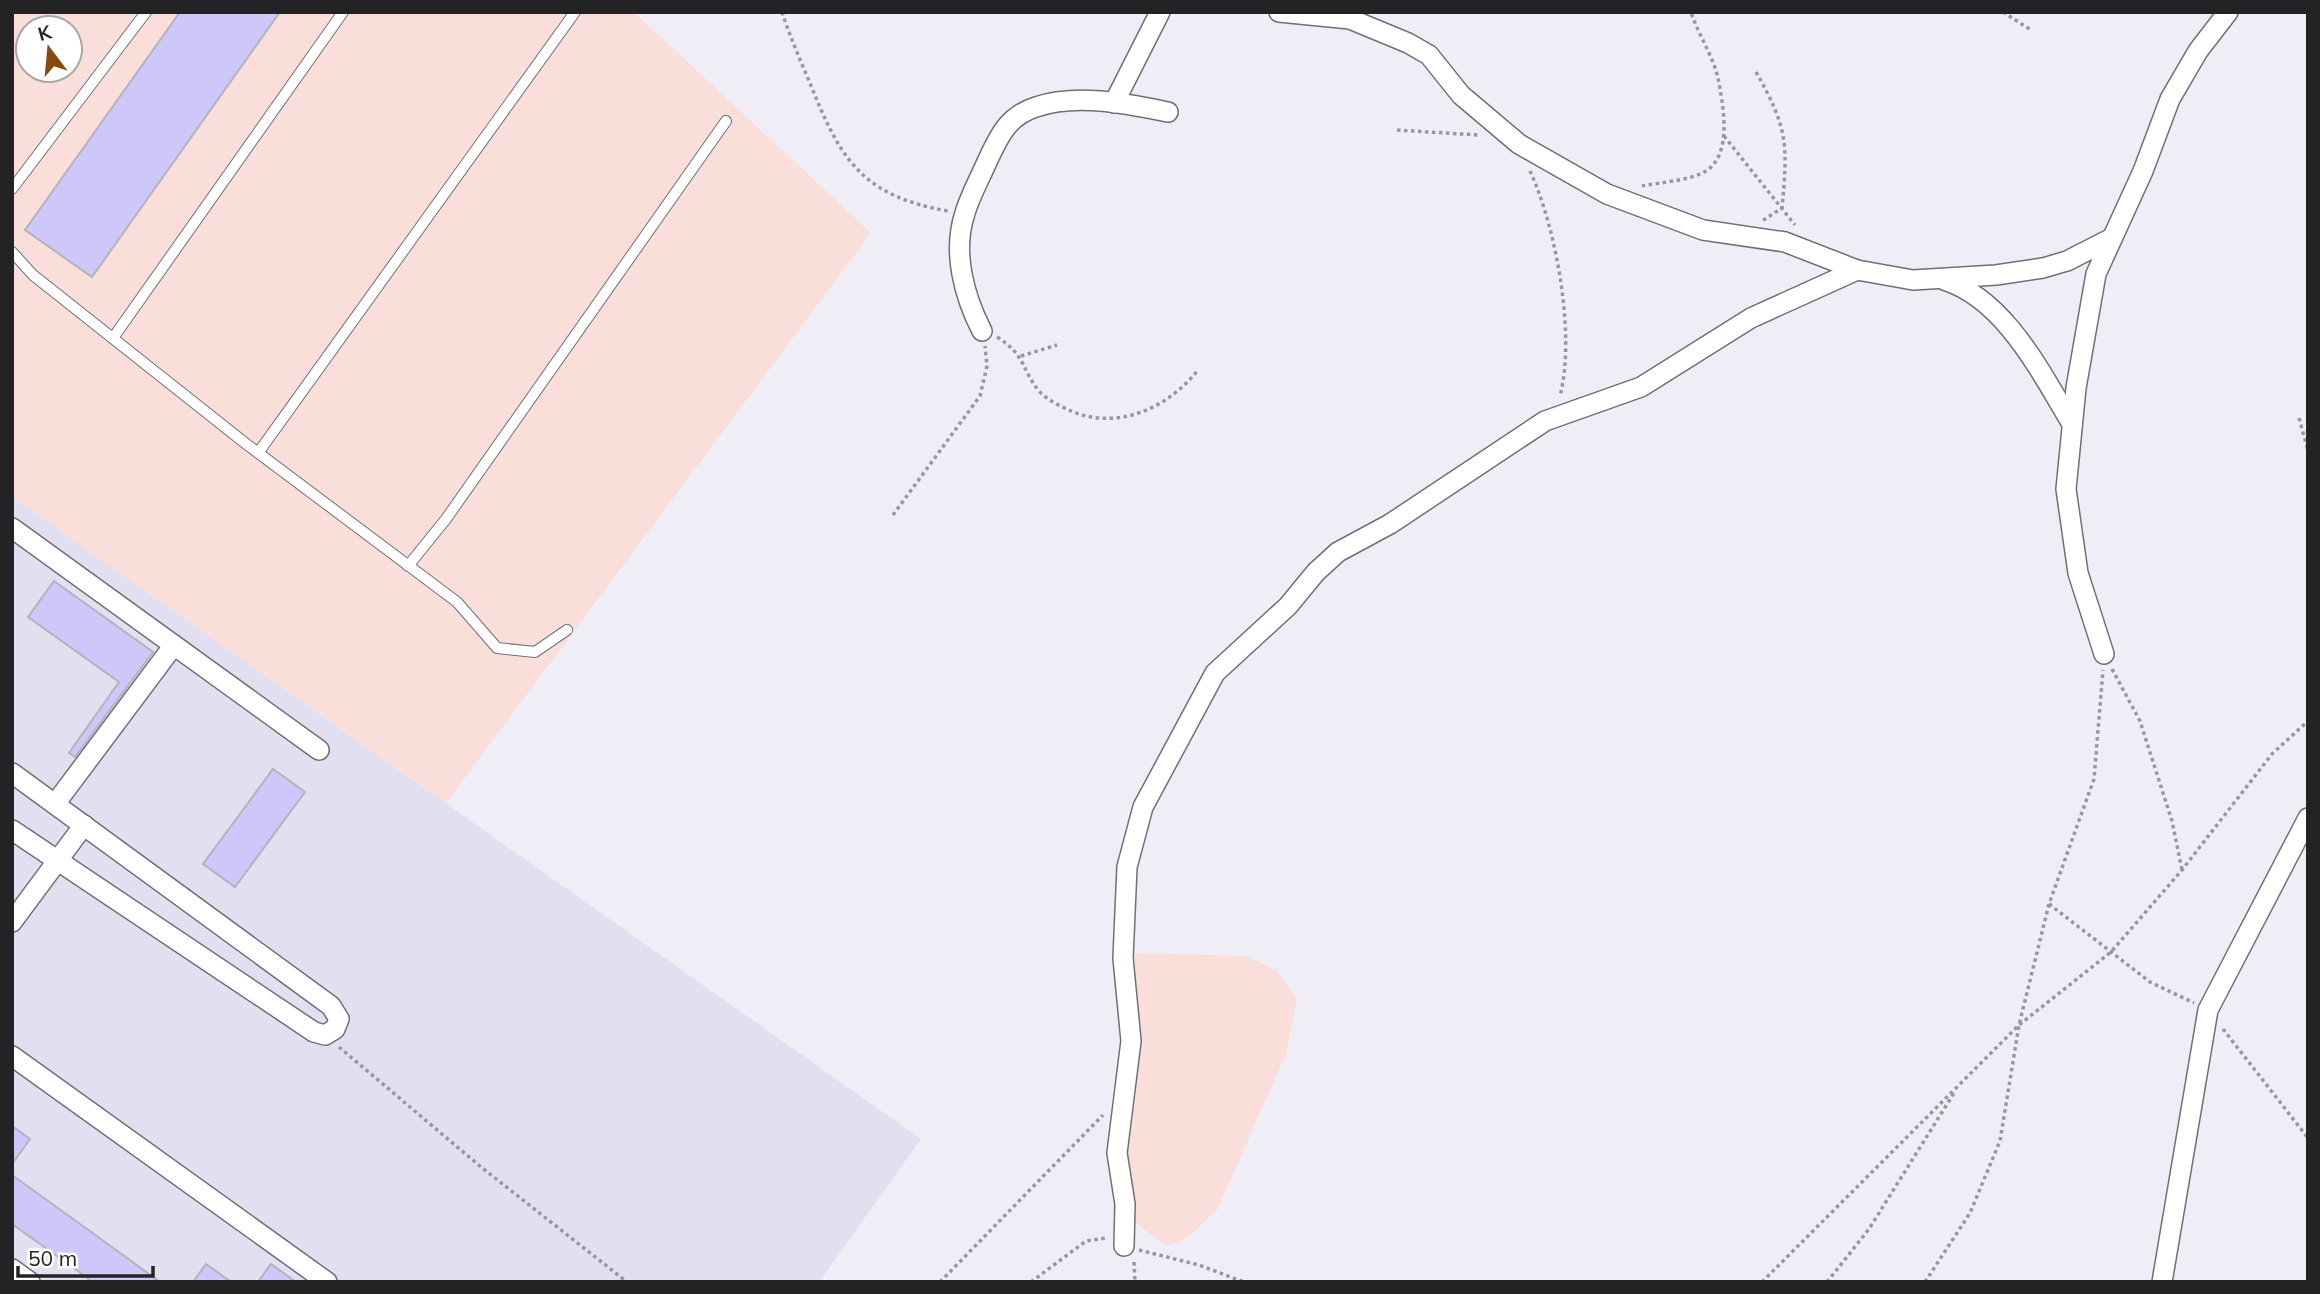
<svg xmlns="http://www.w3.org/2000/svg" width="2320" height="1294" font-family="Mulish,sans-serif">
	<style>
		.built { fill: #e2e0f0 }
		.industrial { fill: #f9deda; fill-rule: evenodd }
		.building { fill: #cdc7fa; stroke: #b4b3bc; stroke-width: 2 }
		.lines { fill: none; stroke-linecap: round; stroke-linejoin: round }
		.service-casing { stroke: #706f77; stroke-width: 12 }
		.minor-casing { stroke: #706f77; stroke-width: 22 }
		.path { stroke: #98979e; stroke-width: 3.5; stroke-dasharray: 3.5 3.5; stroke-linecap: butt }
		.service { stroke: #fff; stroke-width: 10 }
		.minor { stroke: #fff; stroke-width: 19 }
	</style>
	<rect width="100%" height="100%" fill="#efeef7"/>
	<polygon class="built" points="12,497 921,1139 819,1282 12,1282"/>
	<g class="industrial">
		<path d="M12,12h622l237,221 -425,570 -434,-306zM28,28h42v42h-42z"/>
		<polygon points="1134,953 1246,956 1276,970 1297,999 1286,1054 1217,1210 1187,1238 1173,1244 1166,1245 1134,1222 1125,1157 1135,1103 1140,1044"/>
	</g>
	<g class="building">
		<polygon points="180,12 280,12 92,277 25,230"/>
		<polygon points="54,581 153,652 75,757 69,753 119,682 28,617"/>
		<polygon points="273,769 305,792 235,887 203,864"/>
		<polygon points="12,1126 30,1139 12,1164"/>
		<polygon points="12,1175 94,1234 160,1282 92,1282 82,1274 12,1224"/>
		<polygon points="206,1264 231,1282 193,1282"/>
		<polygon points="271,1264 296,1282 258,1282"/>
	</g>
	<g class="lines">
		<g class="service-casing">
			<g id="service">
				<polyline points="12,189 146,12"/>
				<polyline points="12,252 33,275 245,443 457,602 497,648 535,652 567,630"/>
				<polyline points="113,338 343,12"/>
				<polyline points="258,453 575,12"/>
				<polyline points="408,566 446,519 726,121"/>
			</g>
		</g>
		<g class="minor-casing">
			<g id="minor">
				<polyline points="1279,12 1350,19 1408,43 1429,55 1461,95 1519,144 1607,194 1703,230 1785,242 1857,270 1913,280 1996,275 2043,268 2067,261 2112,238"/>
				<polyline points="1114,103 1160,12"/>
				<path d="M1944,280c61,19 97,93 128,144"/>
				<path d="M982,331c-18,-35 -30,-79 -17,-118 5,-17 14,-33 21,-49 12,-26 21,-48 50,-57 41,-14 92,-3 132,5"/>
				<polyline points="12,528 319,750"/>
				<polyline points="2104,654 2078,573 2066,489 2076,388 2096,274 2143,171 2170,99 2198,51 2228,12"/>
				<polyline points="12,773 331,1006 339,1019 335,1029 325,1035 314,1032 12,830"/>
				<polyline points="55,804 174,645"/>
				<polyline points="12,922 84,825"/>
				<polyline points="12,1056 327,1282"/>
				<polyline points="1124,1246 1125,1204 1117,1153 1131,1041 1123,958 1127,867 1143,807 1215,673 1288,606 1316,572 1338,552 1390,524 1545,421 1641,387 1751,318 1857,270"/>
				<polyline points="12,1269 30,1282"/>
				<polyline points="2162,1282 2208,1010 2308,818"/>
			</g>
		</g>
		<g class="path">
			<path d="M782,12c9,28 21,54 32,81 29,72 54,104 134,118"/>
			<polyline points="2003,12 2031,30"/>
			<path d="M1756,72c32,56 32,73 26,136l-20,13"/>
			<polyline points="1397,130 1478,135"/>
			<polyline points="1724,136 1795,225"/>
			<path d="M1530,171c26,56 46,164 30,225"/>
			<path d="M1642,186c19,-4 47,-5 64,-15 27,-17 17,-67 12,-93 -5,-22 -20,-44 -27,-66"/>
			<path d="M997,337c29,18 24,32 42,54 8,9 21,15 32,20 47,20 97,-3 127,-41"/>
			<polyline points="1021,356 1057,345"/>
			<polyline points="2299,418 2308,451"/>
			<polyline points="893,515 980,396 987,366 985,346"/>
			<polyline points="2112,669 2140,721 2172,821 2182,870"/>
			<polyline points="2049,904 2150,982 2194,1003"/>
			<polyline points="2223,1029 2308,1138"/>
			<polyline points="339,1047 481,1167 627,1282"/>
			<polyline points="1139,1250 1199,1265 1244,1282"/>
			<polyline points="1134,1262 1135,1282"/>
			<polyline points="940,1282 1103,1115"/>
			<polyline points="1031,1282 1086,1241 1106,1238"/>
			<polyline points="1762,1282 2019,1025 2111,952 2182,870 2272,754 2308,721"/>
			<polyline points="1827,1282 1869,1229 1954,1093"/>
			<polyline points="1925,1282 1970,1213 2000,1141 2019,1025 2049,904 2094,779 2103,670"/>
		</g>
		<use href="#service" class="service"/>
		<use href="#minor" class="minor"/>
	</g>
	<rect width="2320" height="1294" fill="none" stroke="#232326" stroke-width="28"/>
	<g transform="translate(49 49) rotate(344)"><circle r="33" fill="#ffffff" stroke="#a7a7a8" stroke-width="2"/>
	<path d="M0-5L12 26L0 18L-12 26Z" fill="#88490f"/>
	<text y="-10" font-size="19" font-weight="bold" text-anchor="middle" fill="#232326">K</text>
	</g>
	<path d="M18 1266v10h135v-10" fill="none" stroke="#232326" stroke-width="3.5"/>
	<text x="28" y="1266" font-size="21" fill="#232326" stroke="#ffffff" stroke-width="5" paint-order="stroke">50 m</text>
</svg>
